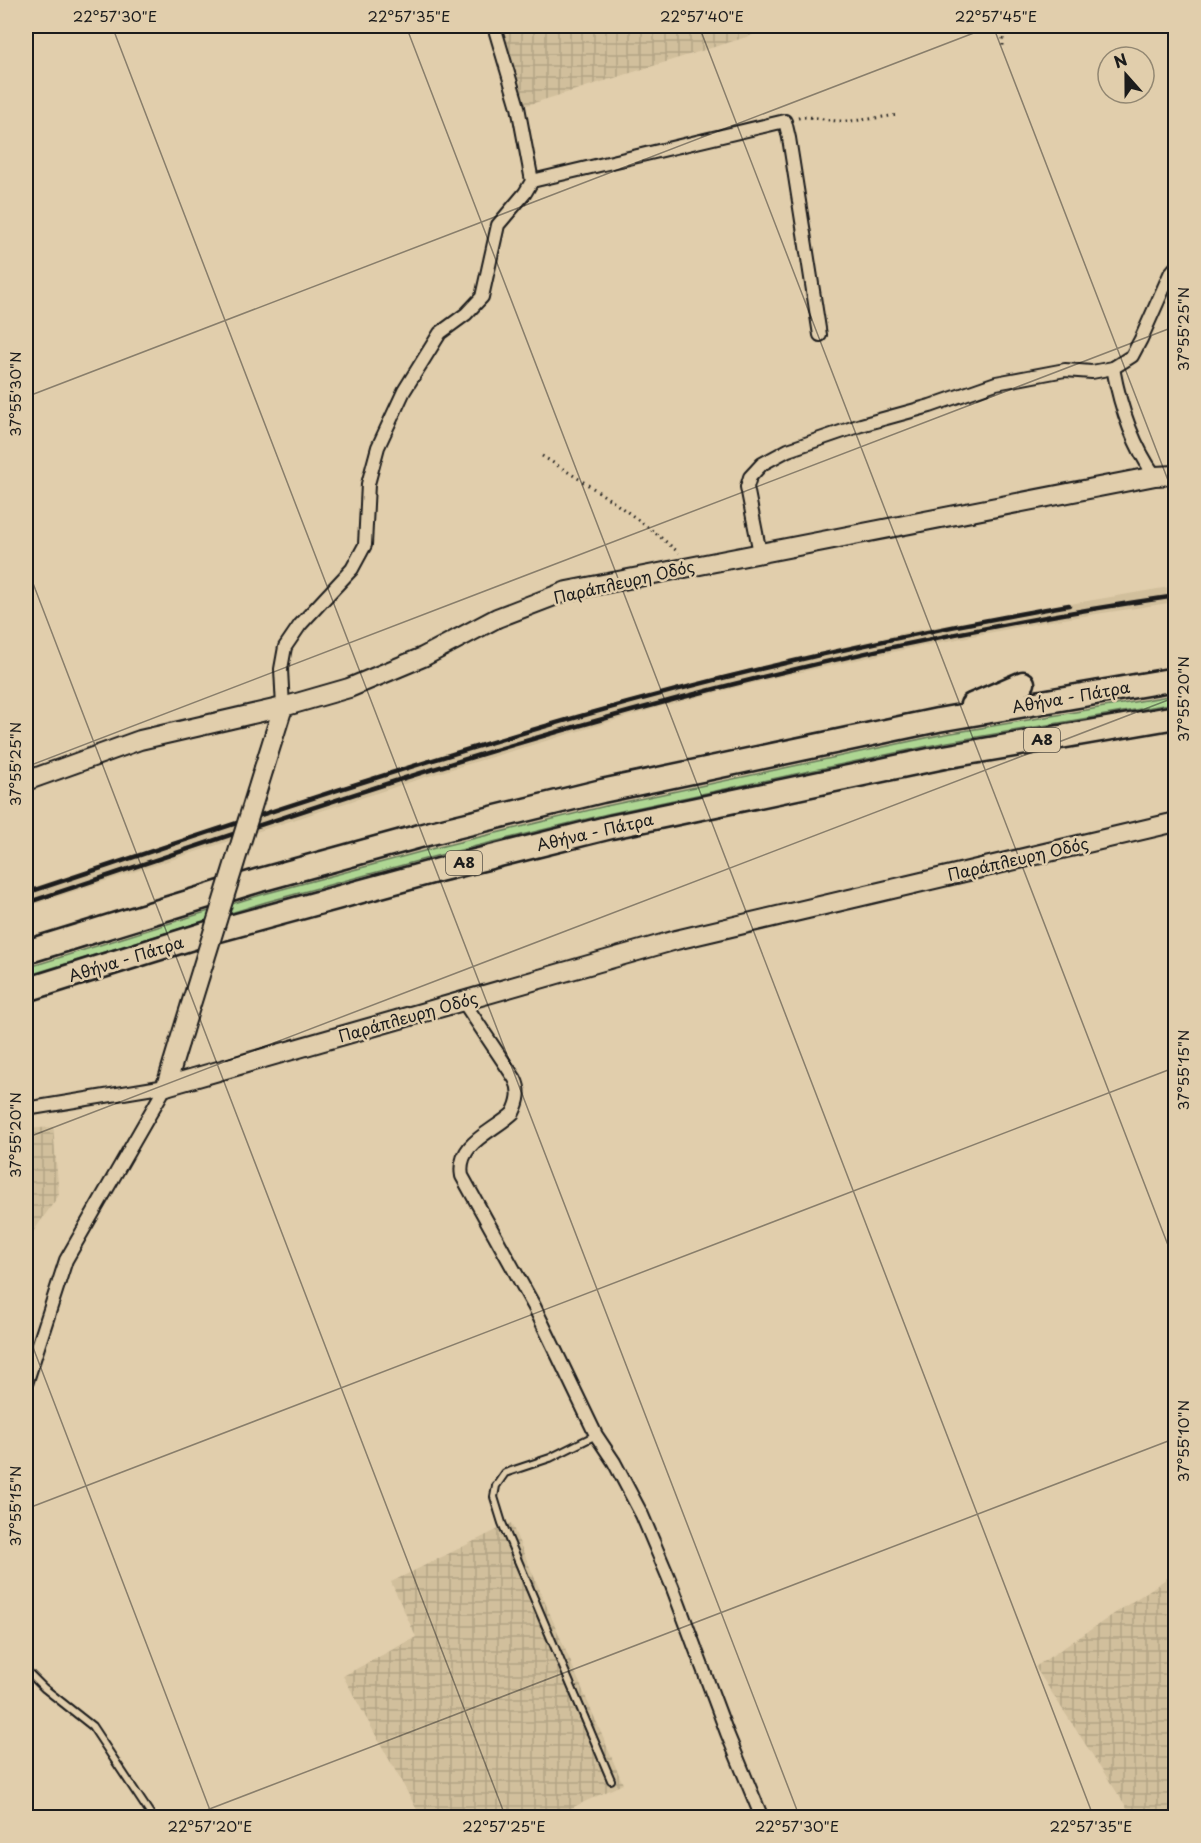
<svg xmlns="http://www.w3.org/2000/svg" width="1201" height="1843" font-family="'Playpen Sans',sans-serif">
	<style>
		.built { fill: #d1bf9c }
		.industrial { fill: url(#industrial-grid) }
		.green { fill: #aed693; stroke: #657958; stroke-width: 1.5 }
		.lines { fill: none; stroke-linecap: round; stroke-linejoin: round }
		.lane-casing { stroke: #1c1c1c; stroke-width: 10 }
		.street-casing { stroke: #1c1c1c; stroke-width: 16 }
		.secondary-casing { stroke: #1c1c1c; stroke-width: 22 }
		.highway-casing { stroke: #1c1c1c; stroke-width: 27 }
		.path { stroke: #1c1c1c; stroke-width: 3; stroke-dasharray: 1.5 4.5; stroke-linecap: butt }
		.lane { stroke: #e1ceac; stroke-width: 6 }
		.street { stroke: #e1ceac; stroke-width: 12 }
		.secondary { stroke: #e1ceac; stroke-width: 18 }
		.highway { stroke: #e1ceac; stroke-width: 22 }
		.rail { stroke: #1c1c1c; stroke-width: 4.5 }
		.secondary-bridge-casing { stroke: #1c1c1c; stroke-width: 22; stroke-linecap: butt }
		.secondary-bridge { stroke: #e1ceac; stroke-width: 18 }
		.ticks { fill: none; stroke: #1c1c1c; stroke-width: 1.5; stroke-opacity: 0.45 }
		.labels { text-anchor: middle; stroke-width: 5; stroke-linejoin: round; paint-order: stroke }
		.shield { fill: #e1ceac; stroke: #575147; stroke-width: 1.5 }
		.shield-label { font-size: 15px; font-weight: bold; fill: #1c1c1c }
		.street-label { font-size: 16px; fill: #1c1c1c; stroke: #e1ceac }
		.neatline { fill: none; stroke: #1c1c1c; stroke-width: 2 }
		.ticks-label { font-size: 15px; text-anchor: middle; fill: #1c1c1c }
	</style>
	<defs>
		<pattern id="industrial-grid" width="8" height="8" patternUnits="userSpaceOnUse" patternTransform="scale(1.5)"><rect width="8" height="8" fill="#d1bf9c"/><path d="M0 4h8M4 0v8" fill="none" stroke="#b3a486"/></pattern>
	</defs>
	<rect width="100%" height="100%" fill="#e1ceac"/>
	<filter id="ink" filterUnits="userSpaceOnUse"><feTurbulence type="fractalNoise" baseFrequency=".0167" numOctaves="2"/><feDisplacementMap in="SourceGraphic" scale="12" xChannelSelector="R" yChannelSelector="G"/><feConvolveMatrix kernelMatrix="1 2 1 2 8 2 1 2 1" color-interpolation-filters="sRGB"/></filter>
	<g filter="url(#ink)">
		<polygon class="built" points="1175,586 1175,602 1044,622 916,647 778,677 663,706 438,773 26,907 26,890 433,757 659,692 774,663 912,631"/>
		<g class="industrial">
			<polygon points="502,26 768,26 769,30 524,106"/>
			<polygon points="53,1127 59,1195 26,1242 26,1129"/>
			<polygon points="511,1523 623,1784 552,1817 421,1817 343,1676 416,1637 391,1582"/>
			<polygon points="1175,1573 1175,1817 1133,1817 1035,1667"/>
		</g>
		<polygon class="green" points="1175,695 1175,703 942,743 607,814 436,856 266,902 26,976 26,968 264,894 435,848 606,806 940,735"/>
		<g class="lines">
			<g class="lane-casing">
				<g id="lane">
					<polyline points="596,1435 550,1458 505,1473 496,1486 494,1497 502,1523 611,1780"/>
					<polyline points="26,1670 44,1688 92,1726 153,1818"/>
				</g>
			</g>
			<g class="street-casing">
				<g id="street">
					<polyline points="532,181 785,121 789,138 820,335"/>
					<path d="M1113,368c7,38 20,77 42,108"/>
					<polyline points="760,553 747,487 750,477 762,464 788,450 861,425 930,406 996,383 1065,370 1092,372 1113,368 1132,356 1141,339 1170,274 1176,267"/>
					<polyline points="283,707 281,669 285,647 300,625 352,569 365,545 368,484 378,447 404,391 440,333 466,314 482,297 498,225 525,193 532,181 518,107 494,26"/>
					<path d="M463,1001l52,78c6,12 4,22 -2,34 -20,19 -57,30 -51,63l72,130 62,129 18,27 28,53 30,71 55,147 35,85"/>
					<polyline points="26,1109 166,1086"/>
					<polyline points="26,1384 66,1260 166,1086"/>
				</g>
			</g>
			<g class="secondary-casing">
				<g id="secondary">
					<polyline points="264,768 283,707"/>
					<polyline points="26,781 140,740 283,707 349,688 423,657 497,618 567,591 1155,476 1176,475"/>
					<polyline points="166,1086 676,940 1176,822"/>
					<polyline points="166,1086 179,1043"/>
				</g>
			</g>
			<g class="highway-casing">
				<g id="highway">
					<polyline points="972,705 1023,683"/>
					<polyline points="26,952 260,880 431,833 602,791 938,720 1176,679"/>
					<polyline points="26,990 208,933 439,870 611,827 944,757 1176,717"/>
				</g>
			</g>
			<g class="path">
				<polyline points="1003,26 1003,49"/>
				<path d="M798,118c13,-3 26,2 39,3 20,1 42,-4 62,-6"/>
				<path d="M542,456c48,29 95,60 137,97"/>
			</g>
			<use href="#lane" class="lane"/>
			<use href="#street" class="street"/>
			<use href="#secondary" class="secondary"/>
			<use href="#highway" class="highway"/>
			<g class="rail">
				<path d="M26,893c184,-61 368,-124 555,-177 160,-46 323,-82 488,-111"/>
				<path d="M26,903c185,-61 370,-126 559,-179 193,-55 391,-99 591,-128"/>
			</g>
			<g class="secondary-bridge-casing">
				<polyline id="secondary-bridge" points="179,1043 264,768"/>
			</g>
			<use href="#secondary-bridge" class="secondary-bridge"/>
		</g>
	</g>
	<path class="ticks" d="M26,26h1M112,26l688,1792M406,26l688,1792M699,26l477,1240M993,26l183,475M26,397l966,-371M26,565l480,1253M26,767l1150,-441M26,1138l1150,-441M26,1329l187,489M26,1509l1150,-442M186,1818l990,-380M1152,1818l24,-10"/>
	<g class="labels">
		<g class="shield">
			<rect x="1024" y="728" width="36" height="24" rx="4.5"/>
			<rect x="446" y="851" width="36" height="24" rx="4.5"/>
		</g>
		<g class="shield-label">
			<text x="1042" y="745">Α8</text>
			<text x="464" y="868">Α8</text>
		</g>
		<g class="street-label">
			<text transform="translate(624 582) rotate(-13)" y="6">Παράπλευρη Οδός</text>
			<text transform="translate(1071 697) rotate(-10)" y="6">Αθήνα - Πάτρα</text>
			<text transform="translate(595 832) rotate(-13)" y="6">Αθήνα - Πάτρα</text>
			<text transform="translate(1018 859) rotate(-13)" y="6">Παράπλευρη Οδός</text>
			<text transform="translate(126 959) rotate(-17)" y="6">Αθήνα - Πάτρα</text>
			<text transform="translate(408 1017) rotate(-16)" y="6">Παράπλευρη Οδός</text>
		</g>
	</g>
	<rect width="1201" height="1843" fill="none" stroke="#e1ceac" stroke-width="66"/>
	<g transform="translate(1126 75) rotate(339)"><circle r="28" fill="#e1ceac" stroke="#928772" stroke-width="1.5"/>
	<path d="M0-4.5L10 22L0 15L-10 22Z" fill="#1c1c1c"/>
	<text y="-9" font-size="16" font-weight="bold" text-anchor="middle" fill="#1c1c1c">N</text>
	</g>
	<rect x="33" y="33" width="1135" height="1777" class="neatline"/>
	<g class="ticks-label">
		<text x="115" y="22">22°57'30"E</text>
		<text x="409" y="22">22°57'35"E</text>
		<text x="702" y="22">22°57'40"E</text>
		<text x="996" y="22">22°57'45"E</text>
		<text transform="translate(1184 329) rotate(-90)" y="5">37°55'25"N</text>
		<text transform="translate(16 394) rotate(-90)" y="5">37°55'30"N</text>
		<text transform="translate(1184 699) rotate(-90)" y="5">37°55'20"N</text>
		<text transform="translate(16 764) rotate(-90)" y="5">37°55'25"N</text>
		<text transform="translate(1184 1070) rotate(-90)" y="5">37°55'15"N</text>
		<text transform="translate(16 1135) rotate(-90)" y="5">37°55'20"N</text>
		<text transform="translate(1184 1441) rotate(-90)" y="5">37°55'10"N</text>
		<text transform="translate(16 1506) rotate(-90)" y="5">37°55'15"N</text>
		<text x="210" y="1832">22°57'20"E</text>
		<text x="504" y="1832">22°57'25"E</text>
		<text x="797" y="1832">22°57'30"E</text>
		<text x="1091" y="1832">22°57'35"E</text>
	</g>
</svg>
